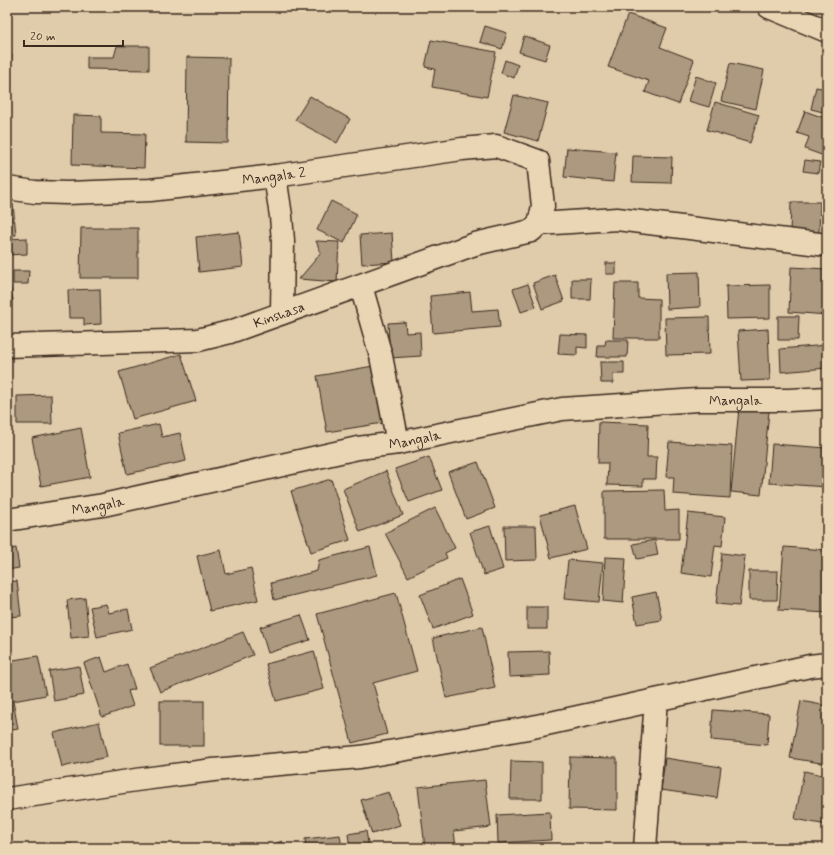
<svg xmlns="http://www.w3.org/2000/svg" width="834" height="855" font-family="Mynerve,sans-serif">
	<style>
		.building { fill: #ac997f; stroke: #3b2a1e }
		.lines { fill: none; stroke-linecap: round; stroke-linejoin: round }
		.street-casing { stroke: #3b2a1e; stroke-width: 25 }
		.street { stroke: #ead5b4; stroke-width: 22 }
		.labels { text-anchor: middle; stroke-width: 3; stroke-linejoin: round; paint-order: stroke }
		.street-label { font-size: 14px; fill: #3b2a1e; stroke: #ead5b4 }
	</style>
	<rect width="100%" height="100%" fill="#e0cbab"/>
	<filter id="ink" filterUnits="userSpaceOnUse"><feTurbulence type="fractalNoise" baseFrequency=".025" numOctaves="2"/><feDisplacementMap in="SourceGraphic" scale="8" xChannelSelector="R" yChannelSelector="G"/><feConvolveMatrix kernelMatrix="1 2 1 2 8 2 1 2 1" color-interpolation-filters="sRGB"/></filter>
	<g filter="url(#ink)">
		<g class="building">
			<polygon points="628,14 667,28 660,47 694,60 678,104 645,92 649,81 608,67"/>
			<polygon points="485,26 507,33 502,49 480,42"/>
			<polygon points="524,36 550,45 545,60 519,52"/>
			<polygon points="431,40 496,52 487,97 432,87 435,69 425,67"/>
			<polygon points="117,46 149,46 149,70 87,69 87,57 114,57"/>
			<polygon points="7,54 12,55 8,92 7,92"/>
			<polygon points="187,57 229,58 228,143 186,142"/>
			<polygon points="505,60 518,65 514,78 501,73"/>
			<polygon points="730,63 764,70 756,109 721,101"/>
			<polygon points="696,76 716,83 709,107 688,101"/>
			<polygon points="816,87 827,89 827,113 811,109"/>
			<polygon points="514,95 548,103 538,141 504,132"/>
			<polygon points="310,96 350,119 337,143 295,120"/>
			<polygon points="715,102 759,115 750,143 707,130"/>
			<polygon points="805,111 827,119 827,157 805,149 809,137 797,133"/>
			<polygon points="73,115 101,116 101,133 145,134 144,168 72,165"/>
			<polygon points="567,148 616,152 613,182 564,177"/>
			<polygon points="633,156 672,157 671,183 632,182"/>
			<polygon points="805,160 820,162 818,173 803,171"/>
			<polygon points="331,201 357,214 344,243 317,230"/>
			<polygon points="791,202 820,202 819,233 790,233"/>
			<polygon points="13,204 16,235 7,236 7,205"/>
			<polygon points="81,228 138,228 138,278 80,278"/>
			<polygon points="239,232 243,267 199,272 196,237"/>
			<polygon points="392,233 394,262 362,264 360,235"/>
			<polygon points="27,238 27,254 7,255 7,239"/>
			<polygon points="316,241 339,242 337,282 299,279 321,253"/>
			<rect x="606" y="263" width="10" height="11"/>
			<polygon points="791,267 827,269 827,315 789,312"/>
			<polygon points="7,270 13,300 7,301"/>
			<polygon points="13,271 29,271 28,284 13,284"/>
			<polygon points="699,272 700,307 667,309 666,273"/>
			<polygon points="555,275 564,301 542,309 533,283"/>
			<polygon points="572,279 591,279 590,299 572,299"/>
			<polygon points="615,283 638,283 638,298 659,299 659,338 613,338"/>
			<polygon points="528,284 536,307 521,312 513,289"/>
			<polygon points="770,285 770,318 727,319 726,286"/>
			<polygon points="100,289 101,324 84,325 84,318 69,318 68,290"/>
			<polygon points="470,292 472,311 498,309 500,327 433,333 430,296"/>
			<polygon points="778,316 799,316 798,340 778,340"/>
			<polygon points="709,317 710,354 666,355 665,318"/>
			<polygon points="405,322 406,333 420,332 421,356 390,358 388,323"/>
			<polygon points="768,329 770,380 741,381 738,331"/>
			<polygon points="560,334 587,335 587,348 577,347 577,355 558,354"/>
			<polygon points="606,340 628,340 627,357 597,357 598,345 605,345"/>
			<polygon points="827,345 827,368 781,372 780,349"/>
			<polygon points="181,354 196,401 133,419 119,372"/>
			<polygon points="600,362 624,362 624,374 613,374 613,383 601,383"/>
			<polygon points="379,365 389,422 327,432 317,376"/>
			<polygon points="51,395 52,424 17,424 17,396"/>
			<polygon points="739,408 769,411 761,495 731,492"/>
			<polygon points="599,422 648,424 647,457 657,457 656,479 643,479 643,486 607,485 608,463 598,463"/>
			<polygon points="159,424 162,437 180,433 186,461 127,474 118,433"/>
			<polygon points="81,428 90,477 41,486 32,438"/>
			<polygon points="669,442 732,446 730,498 673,494 674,477 666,477"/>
			<polygon points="772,444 827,448 827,487 769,483"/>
			<polygon points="429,457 442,490 409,502 395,469"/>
			<polygon points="478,462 495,508 466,519 448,472"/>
			<polygon points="386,471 403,515 360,532 343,489"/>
			<polygon points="331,479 350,540 311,552 291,491"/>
			<polygon points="664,490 665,511 679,510 679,539 604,539 604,491"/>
			<polygon points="575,506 587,549 551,558 540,515"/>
			<polygon points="435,508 455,548 445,553 447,558 408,577 385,533"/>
			<polygon points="688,513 725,517 722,546 715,545 711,577 681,573"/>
			<polygon points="490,526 503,569 484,575 470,532"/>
			<polygon points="504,526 536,526 537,560 505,561"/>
			<polygon points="655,540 658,555 637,559 633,544"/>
			<polygon points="370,547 377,575 274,600 271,583 317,571 319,560"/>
			<polygon points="784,547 827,550 827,613 779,610"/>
			<polygon points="16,548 19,568 7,570 7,550"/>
			<polygon points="221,550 226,574 251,568 258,600 210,611 197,556"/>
			<polygon points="722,553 745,556 739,606 716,604"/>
			<polygon points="605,557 626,558 623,603 603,601"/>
			<polygon points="568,560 603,563 599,602 564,599"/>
			<polygon points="749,571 778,571 777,600 749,600"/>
			<polygon points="460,579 473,614 433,629 420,595"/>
			<polygon points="17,581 21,616 7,617 7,582"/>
			<polygon points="656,592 662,620 637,624 632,597"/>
			<polygon points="396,593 417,671 373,683 387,734 352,743 317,614"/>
			<polygon points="85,598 89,636 71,638 67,600"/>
			<polygon points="106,604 109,613 128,609 132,629 97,637 90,607"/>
			<rect x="527" y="607" width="20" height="22"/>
			<polygon points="301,615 310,640 268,653 260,627"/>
			<polygon points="482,627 495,688 446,698 433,638"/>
			<polygon points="243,632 253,655 160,692 150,668"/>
			<polygon points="314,651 324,689 276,701 266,664"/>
			<polygon points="549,651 550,675 509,677 508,652"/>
			<polygon points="38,656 46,695 13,701 18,729 7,731 7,661"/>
			<polygon points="101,657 106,672 127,664 135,689 128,691 133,706 102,717 84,663"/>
			<polygon points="79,666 84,695 54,701 49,671"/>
			<rect x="160" y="701" width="44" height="45"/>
			<polygon points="801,701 827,706 827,764 790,758"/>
			<polygon points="713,710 769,714 767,745 711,740"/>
			<polygon points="99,722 107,757 62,767 54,733"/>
			<polygon points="570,757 617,758 617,810 569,809"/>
			<polygon points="665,758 721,767 717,798 661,790"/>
			<polygon points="511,761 542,762 542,799 510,799"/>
			<polygon points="804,771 827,776 827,825 795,819"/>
			<polygon points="485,780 491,827 454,831 456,848 425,848 418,787"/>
			<polygon points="389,792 400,825 372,834 361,800"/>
			<polygon points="550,812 551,840 498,843 497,815"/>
			<polygon points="366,831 369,848 350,848 348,834"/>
			<polygon points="340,835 342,848 306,848 305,839"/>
			<polygon points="282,841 285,848 264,848"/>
			<polygon points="72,844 73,848 32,848 32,847"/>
		</g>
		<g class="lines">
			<g class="street-casing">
				<g id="street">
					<polyline points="769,7 827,31"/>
					<polyline points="275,176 281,216 283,241 282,313"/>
					<path id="s1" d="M7,188l28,4 32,1 83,-3 125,-14 187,-27 34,-3 42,15 5,45 -4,18"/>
					<polyline points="539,224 617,219 827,245"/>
					<polyline points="361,286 381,356 398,443"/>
					<path id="s2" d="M7,346l191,-6 32,-8 245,-88 56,-13 8,-7"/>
					<path id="s3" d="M7,520l96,-15 255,-57 40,-5 164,-34 136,-9h91l38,-2"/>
					<polyline points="7,799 136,780 213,770 360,757 528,728 810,666 827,664"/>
					<polyline points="645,848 656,700"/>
				</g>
			</g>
			<use href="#street" class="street"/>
		</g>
	</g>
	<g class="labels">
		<g class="street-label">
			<text dy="5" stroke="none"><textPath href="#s1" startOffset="268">Mangala 2</textPath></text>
			<text dy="5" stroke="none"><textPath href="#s2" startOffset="276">Kinshasa</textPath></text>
			<text dy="5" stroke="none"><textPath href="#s3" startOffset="740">Mangala</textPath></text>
			<text dy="5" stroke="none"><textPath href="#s3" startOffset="416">Mangala</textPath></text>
			<text dy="5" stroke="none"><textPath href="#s3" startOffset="92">Mangala</textPath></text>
		</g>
	</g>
	<rect width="834" height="855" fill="none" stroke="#ead5b4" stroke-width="24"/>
	<rect x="12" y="12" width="810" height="831" fill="none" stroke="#3b2a1e" stroke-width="1.5" filter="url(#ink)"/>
	<path d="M24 40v6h99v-6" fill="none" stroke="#3b2a1e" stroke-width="2"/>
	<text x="30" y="40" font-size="12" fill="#3b2a1e" stroke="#ead5b4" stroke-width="3" paint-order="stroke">20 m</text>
</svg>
